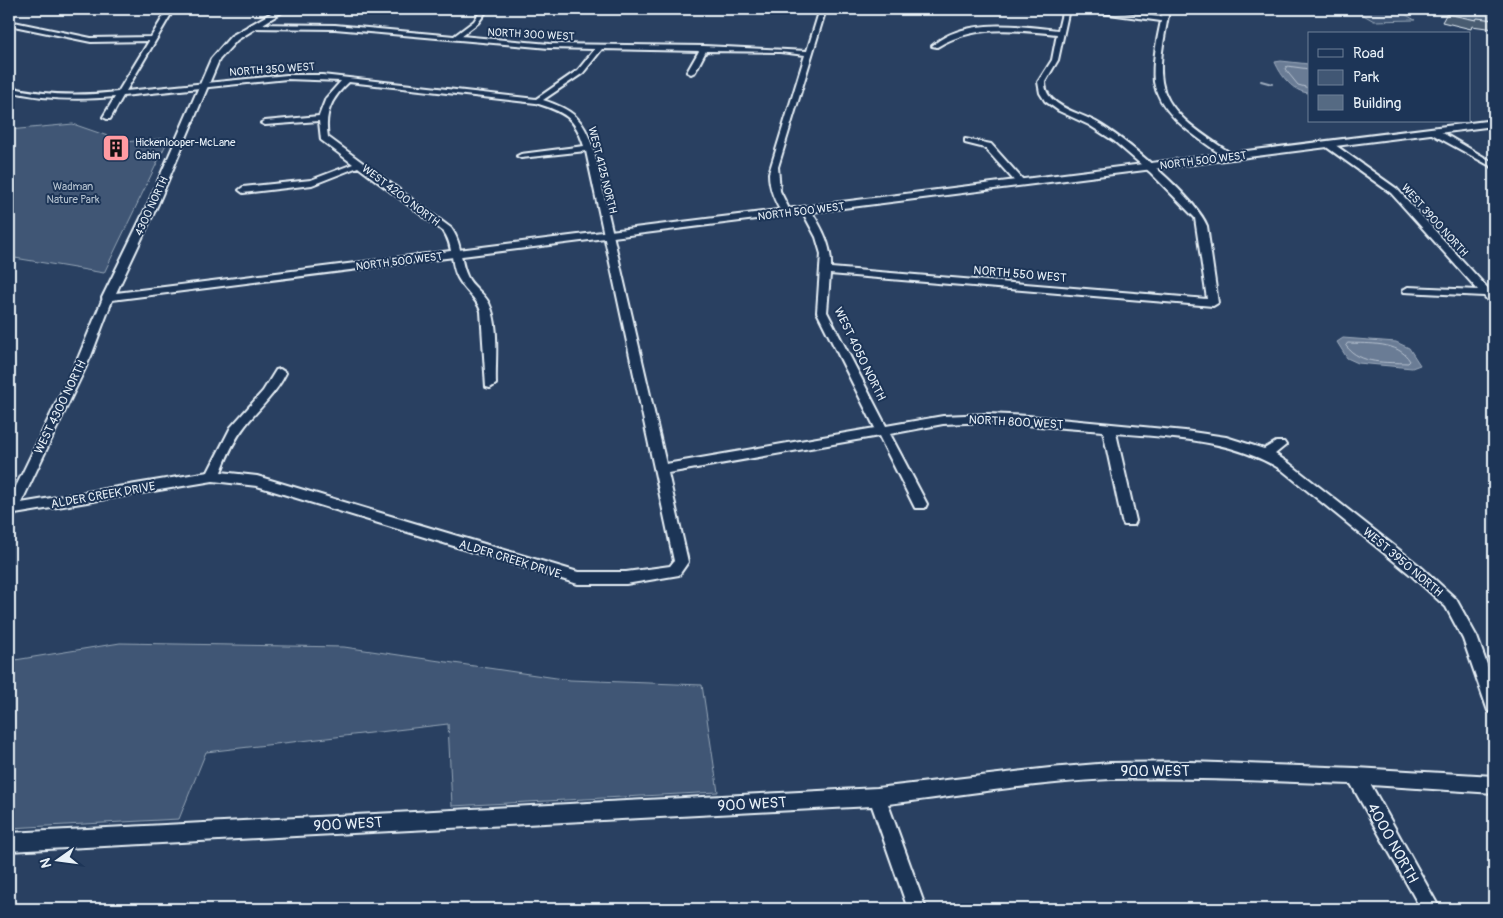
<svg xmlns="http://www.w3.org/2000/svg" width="1503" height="918" font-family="Pangolin,sans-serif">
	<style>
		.green { fill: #415774; stroke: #94a4b6 }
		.water { fill: #6b7c95; stroke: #9dabbd }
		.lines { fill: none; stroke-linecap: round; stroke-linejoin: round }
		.shore { stroke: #b6c2d0; stroke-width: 1 }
		.stream { stroke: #9dabbd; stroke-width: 2 }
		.minor-casing { stroke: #e8f1f8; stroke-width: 4 }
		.tertiary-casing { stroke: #e8f1f8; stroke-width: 4 }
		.minor { fill: #1d3557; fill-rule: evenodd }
		.tertiary { fill: #1d3557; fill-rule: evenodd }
		.wall { fill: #495b71; stroke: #e8f1f8 }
		.building { fill: #556a83; stroke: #e8f1f8 }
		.labels { text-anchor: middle; stroke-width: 4; stroke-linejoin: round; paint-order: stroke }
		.far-street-label { font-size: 11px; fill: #e8f1f8; stroke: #1d3557 }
		.far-poi-label { font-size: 11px; fill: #e8f1f8; stroke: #1d3557; text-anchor: start }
		.far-park-label { font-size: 11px; fill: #b6c3d0; stroke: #1d3557 }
		.street-label { font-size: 12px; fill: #e8f1f8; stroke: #1d3557 }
		.near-street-label { font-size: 15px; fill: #e8f1f8; stroke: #1d3557 }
	</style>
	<rect width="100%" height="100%" fill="#294061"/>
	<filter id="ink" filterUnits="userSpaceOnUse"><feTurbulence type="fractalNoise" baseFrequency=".02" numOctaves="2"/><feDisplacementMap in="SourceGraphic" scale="10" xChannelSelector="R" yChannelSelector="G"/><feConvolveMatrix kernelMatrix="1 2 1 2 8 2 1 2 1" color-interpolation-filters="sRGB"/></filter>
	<g filter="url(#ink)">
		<g class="green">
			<polygon points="1353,9 1396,9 1415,20 1374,21"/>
			<polygon points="73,124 125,142 169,138 104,273 9,257 9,130"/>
			<polygon points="120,643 344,647 570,680 702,685 718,792 452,806 448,724 206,752 179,819 9,828 9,661"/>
		</g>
		<g class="water">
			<path d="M1281,61l28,3v29c-16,-1 -28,-17 -34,-31z"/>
			<polygon points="1343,338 1396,342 1409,348 1420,365 1412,368 1358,363 1347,358 1337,342"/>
		</g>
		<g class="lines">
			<g class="shore">
				<polyline points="1309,69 1287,66 1285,69 1298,85 1309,88"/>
				<path d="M1348,343c21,1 50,-2 62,18l-2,2c-22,-1 -47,2 -62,-17z"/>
			</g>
			<polyline class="stream" points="1261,81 1272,84"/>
			<g class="minor-casing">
				<g id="minor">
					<path d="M168,9h6l-48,82 161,-16h35l214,24 42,-29 17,-21 -46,-1 -214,-19 -84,-1 -3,-2 3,-2 84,1 119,11 20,-15 8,-12h6l-10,14 -17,13 88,8 155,2 103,5 13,-42h6l-48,158 2,24 11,22 -2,2h-6c-8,-13 -14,-26 -14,-42l36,-118 -25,-3 -74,-1 -11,21 -4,2 -4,-2 12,-21 -97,-2 -19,24 -40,27c30,10 40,18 50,48l73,316 209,-36 -58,-116 4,-58 -5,-17 -14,-26 2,-2h6c12,19 22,37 21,59l376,31 -12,-81 -44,-45 -37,-32 -25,-16 -30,-14 -14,-10 -5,-8 -2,-11 14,-22 5,-26c-41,-4 -83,-10 -120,13l-5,-1c32,-29 87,-20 126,-16l5,-21h6l-11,51 -13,22c0,7 2,12 7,17 12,12 30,15 44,23 27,15 101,77 111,104l11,77 -5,3 -383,-32 -3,38 59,114 57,-10 45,-2 40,2 157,15 41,6 38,12 12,-7h8l2,3 -11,9 15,10 131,103 35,32 21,38 17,47v29l-6,-2 -25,-72 -17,-32 -35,-32 -129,-105c-51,-31 -108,-32 -166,-37l20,88 -2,4h-10l-2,-4 -19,-90 -115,-9 -45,2 -53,10 37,70 -2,4h-10l-36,-72 -211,37 20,89 -9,13 -53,9h-48l-321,-98 -44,-5 -198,33 -1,4 -5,1v-18l70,-145 24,-58 5,-3 5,3 -22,58 -70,147 187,-31 23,-45 32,-36 13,-21 4,-1 6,4c-10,21 -27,35 -41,53 -11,14 -18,30 -24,46l36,4 321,96h48l44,-6 4,-5 -88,-410 -65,7 -4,-2 4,-2 63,-8c-9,-29 -20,-34 -48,-43l-187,-21c-18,16 -25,32 -21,55l123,91c12,17 8,31 16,48 4,10 16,16 22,27 11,23 6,56 7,81l-6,4 -4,-1 -5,-76c-5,-14 -16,-20 -23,-33 -8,-14 -4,-32 -14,-46l-86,-65 -46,18 -69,8 -4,-3 4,-3 68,-7 42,-16 -32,-24 -2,-19 -54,4 -4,-2 4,-2 54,-5 7,-18 15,-17 -54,-2 -164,17 -13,23h-3l-4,-2 12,-20c-36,3 -71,3 -106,-6v-4c36,9 72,9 109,5l31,-51 -58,1 -82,-17v-4l82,17 60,-1z"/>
					<path d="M1072,9h17l72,8 2,-8h6c-3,23 -11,49 -7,73 5,34 46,55 71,73v4h-6c-26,-20 -67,-42 -73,-77 -2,-20 3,-42 7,-61z"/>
					<polygon points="1430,129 1436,129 1494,163 1494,168 1430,133"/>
					<polygon points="965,139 991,144 1024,181 1024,185 1018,185 985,148 965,143"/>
					<polygon points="1325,142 1331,142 1397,189 1494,295 1494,304 1490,303 1484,296 1404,292 1403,290 1408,287 1478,290 1391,193 1325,146"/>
					<path d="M1191,762l165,6 138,8v17l-123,-8 69,124h-19l-70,-125c-80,-3 -160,-7 -240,-5 -74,3 -149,16 -223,25l38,105h-18l-36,-103 -863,45v-18l868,-45 173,-20 60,-5z"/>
				</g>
			</g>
			<g class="tertiary-casing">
				<polygon id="tertiary" points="278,9 287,9 237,40 219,60 158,204 116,293 1494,120 1494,126 104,301 102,298 148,204 211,59 231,36"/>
			</g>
			<use href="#minor" class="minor"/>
			<use href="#tertiary" class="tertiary"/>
		</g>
		<polygon class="wall" points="1442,9 1494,9 1494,29 1472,26 1471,29 1442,22 1447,13"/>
		<polygon class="building" points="1451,9 1494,9 1494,20 1477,18 1476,20 1447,14"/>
	</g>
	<defs>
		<g id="building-square" transform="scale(1.4375)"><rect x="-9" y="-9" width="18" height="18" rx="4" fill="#ff9aa2" stroke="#1d3557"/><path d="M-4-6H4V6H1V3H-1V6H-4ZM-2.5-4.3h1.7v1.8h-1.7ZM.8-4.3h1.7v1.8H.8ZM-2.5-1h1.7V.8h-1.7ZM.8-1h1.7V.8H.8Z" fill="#111"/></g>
	</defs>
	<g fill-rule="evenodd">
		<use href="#building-square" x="116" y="148"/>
	</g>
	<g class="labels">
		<g class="far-street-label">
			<text transform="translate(531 34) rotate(3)" y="4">NORTH 300 WEST</text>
			<text transform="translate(272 69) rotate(-4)" y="4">NORTH 350 WEST</text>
			<text transform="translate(1203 160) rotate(-7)" y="4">NORTH 500 WEST</text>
			<text transform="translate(603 170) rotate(76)" y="4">WEST 4125 NORTH</text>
			<text transform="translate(401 195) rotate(37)" y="4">WEST 4200 NORTH</text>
			<text transform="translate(151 206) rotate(-65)" y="4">4300 NORTH</text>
			<text transform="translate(801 211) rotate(-7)" y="4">NORTH 500 WEST</text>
			<text transform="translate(1435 220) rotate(48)" y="4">WEST 3900 NORTH</text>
			<text transform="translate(399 261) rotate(-7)" y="4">NORTH 500 WEST</text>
		</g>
		<g class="far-poi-label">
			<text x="135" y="146">Hickenlooper-McLane<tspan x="135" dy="13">Cabin</tspan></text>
		</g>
		<g class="far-park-label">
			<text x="73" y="190">Wadman<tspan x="73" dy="13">Nature Park</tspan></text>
		</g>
		<g class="street-label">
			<text transform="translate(1020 274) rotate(5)" y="4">NORTH 550 WEST</text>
			<text transform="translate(860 354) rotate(64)" y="4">WEST 4050 NORTH</text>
			<text transform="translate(60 407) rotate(-64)" y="4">WEST 4300 NORTH</text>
			<text transform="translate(1016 422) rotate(3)" y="4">NORTH 800 WEST</text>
			<text transform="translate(103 495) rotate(-10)" y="4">ALDER CREEK DRIVE</text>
			<text transform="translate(510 559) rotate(17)" y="4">ALDER CREEK DRIVE</text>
			<text transform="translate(1403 562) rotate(40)" y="4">WEST 3950 NORTH</text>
		</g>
		<g class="near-street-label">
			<text x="1155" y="776">900 WEST</text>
			<text transform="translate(752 804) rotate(-3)" y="5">900 WEST</text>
			<text transform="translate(348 824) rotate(-3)" y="5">900 WEST</text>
			<text transform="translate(1393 843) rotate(61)" y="5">4000 NORTH</text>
		</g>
	</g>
	<rect width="1503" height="918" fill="none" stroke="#1d3557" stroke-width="30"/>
	<rect x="15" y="15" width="1473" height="888" fill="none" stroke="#e8f1f8" stroke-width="2" filter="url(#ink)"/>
	<rect x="1308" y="32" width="162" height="90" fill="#1d3557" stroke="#6e8097"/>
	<rect x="1318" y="49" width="25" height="8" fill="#1d3557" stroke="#6e8097"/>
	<text x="1353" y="58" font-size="15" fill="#e8f1f8">Road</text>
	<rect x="1318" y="70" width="25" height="15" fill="#415774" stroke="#6e8097"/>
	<text x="1353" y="82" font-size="15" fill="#e8f1f8">Park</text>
	<rect x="1318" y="95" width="25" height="15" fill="#556a83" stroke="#6e8097"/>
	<text x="1353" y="108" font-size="15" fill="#e8f1f8">Building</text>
	<g transform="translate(58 860) rotate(256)" stroke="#1d3557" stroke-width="4" paint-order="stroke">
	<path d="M0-4L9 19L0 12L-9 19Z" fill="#e8f1f8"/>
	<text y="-8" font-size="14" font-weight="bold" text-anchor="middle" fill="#e8f1f8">N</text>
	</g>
</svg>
